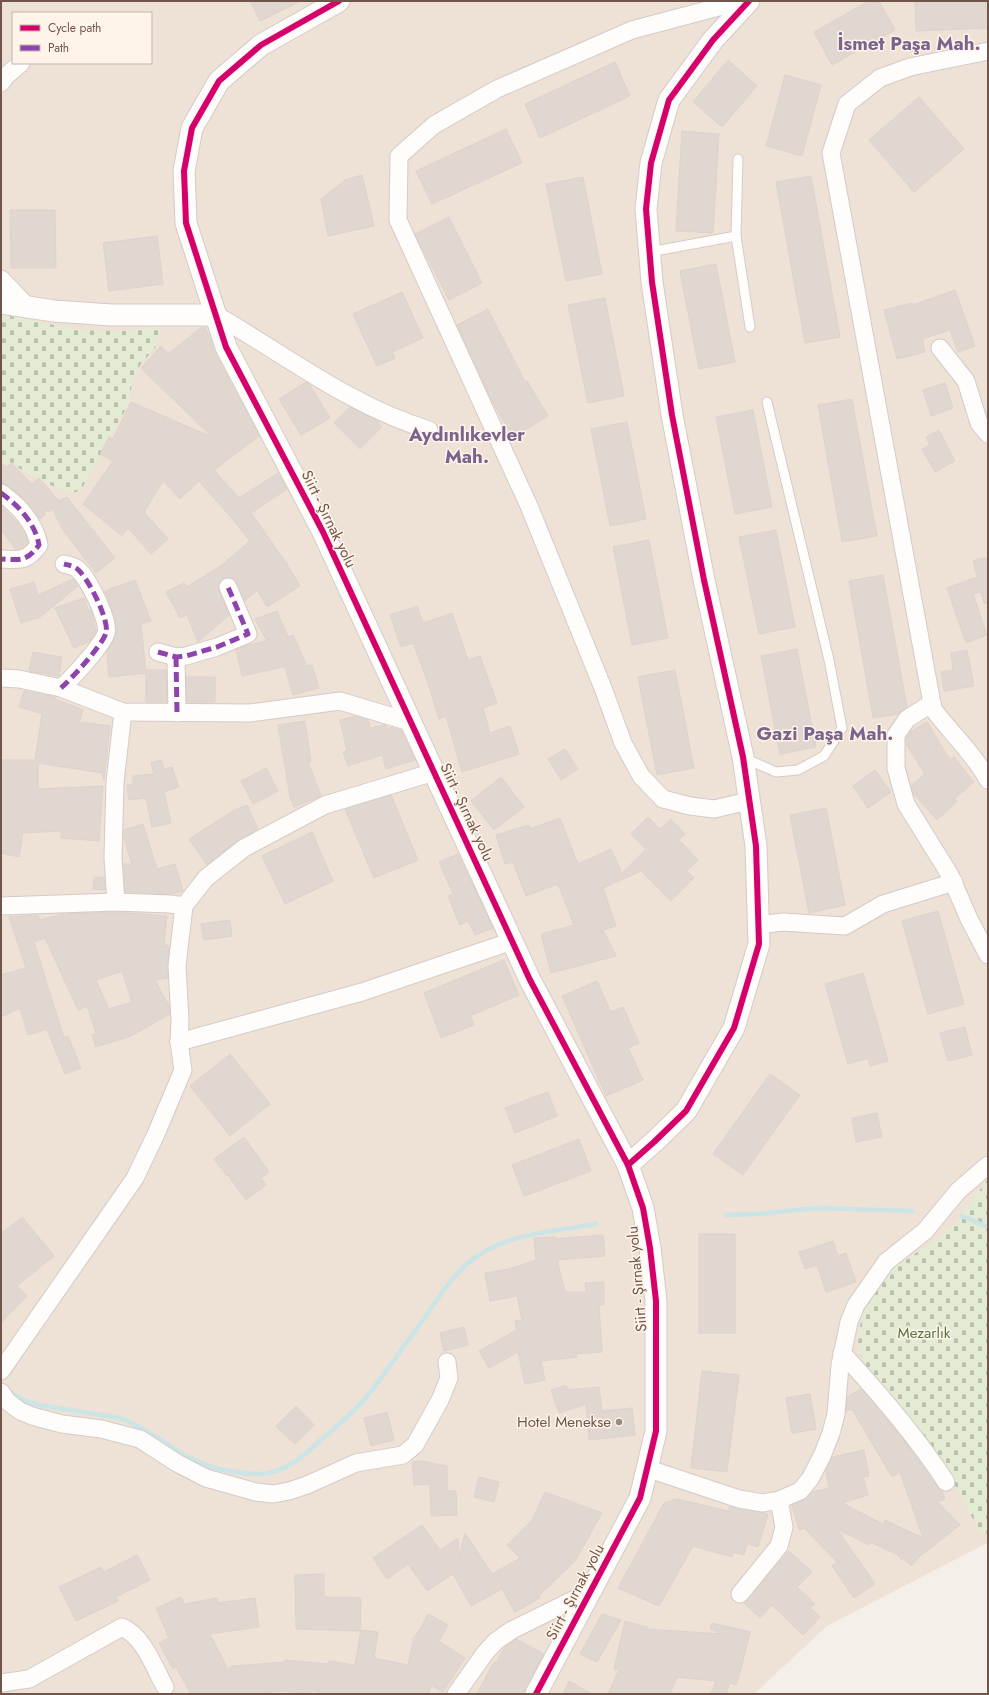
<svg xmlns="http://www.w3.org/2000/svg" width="989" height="1695" font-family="Jost,sans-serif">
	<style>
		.residential { fill: #eee1d6; fill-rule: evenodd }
		.cemetery { fill: url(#cemetery-stones) }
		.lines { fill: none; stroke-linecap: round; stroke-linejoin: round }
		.stream { stroke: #cbe4e5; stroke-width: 4.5 }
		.building { fill: #e1d7d1; stroke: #ded2cb; fill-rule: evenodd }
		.service-casing { stroke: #d4cbc6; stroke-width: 11 }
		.minor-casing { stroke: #d4cbc6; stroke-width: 19 }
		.tertiary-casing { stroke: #d4cbc6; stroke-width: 23 }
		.service { stroke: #fefdfc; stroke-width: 9 }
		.minor { stroke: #fefdfc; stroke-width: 17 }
		.tertiary { stroke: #fefdfc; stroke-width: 21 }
		.quiet { stroke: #8e44ad; stroke-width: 5; stroke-dasharray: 10 5; stroke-linecap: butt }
		.cycleway-casing { stroke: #fef4e9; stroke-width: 8 }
		.cycleway { stroke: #d6006c; stroke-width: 6 }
		.poi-dot { fill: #9f8b82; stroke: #fef4e9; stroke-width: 1.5 }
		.labels { text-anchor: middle; stroke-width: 3; stroke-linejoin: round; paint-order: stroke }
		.street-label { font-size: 15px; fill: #71554b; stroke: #fef4e9 }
		.park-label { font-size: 15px; fill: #577644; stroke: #fef4e9 }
		.poi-label { font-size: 15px; fill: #71554b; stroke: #fef4e9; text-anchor: end }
		.district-label { font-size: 19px; font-weight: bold; fill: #7b638d; stroke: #fef4e9 }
	</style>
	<defs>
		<pattern id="cemetery-stones" width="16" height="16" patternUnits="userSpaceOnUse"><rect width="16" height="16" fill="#e3ebd4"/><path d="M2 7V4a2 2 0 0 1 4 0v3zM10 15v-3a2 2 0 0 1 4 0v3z" fill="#bcc1ae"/></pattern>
	</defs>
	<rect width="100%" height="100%" fill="#f5efe9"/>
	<path class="residential" d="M1,1h987v1543h-3l-158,82 -73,68h-753zM13,13h138v50h-138z"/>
	<g class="cemetery">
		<polygon points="1,314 77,330 126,331 159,326 161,336 155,348 140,365 132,384 128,405 81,490 73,493 67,493 23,471 11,462 5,464 1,461"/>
		<polygon points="988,1179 988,1534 980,1532 940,1458 887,1389 864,1365 858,1343 862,1312 890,1271 941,1236 956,1223"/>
	</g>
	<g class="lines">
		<g class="stream">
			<polyline points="726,1215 756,1214 816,1208 912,1211"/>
			<polyline points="962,1216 988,1227"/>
			<path d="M7,1390l18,11 14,4 81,13c24,9 44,25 66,38 22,12 50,18 76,18 22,-1 43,-19 59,-34 14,-13 30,-25 42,-39 21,-25 39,-53 58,-78 14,-20 28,-43 47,-60 35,-30 84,-31 128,-39"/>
		</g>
	</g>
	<g class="building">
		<polygon points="250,1 301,1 260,21"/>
		<polygon points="869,1 879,1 895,30 832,65 814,32"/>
		<polygon points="915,1 988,1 988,28 916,31"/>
		<polygon points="728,60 757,86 722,127 693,102"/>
		<polygon points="615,62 630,96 540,138 525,104"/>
		<polygon points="785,75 821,85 802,156 766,146"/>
		<polygon points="919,97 964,149 914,192 869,140"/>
		<polygon points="506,129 522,163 432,204 416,171"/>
		<polygon points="682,131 719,134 713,233 676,231"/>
		<polygon points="362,175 374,226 328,236 321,199 345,180"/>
		<polygon points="811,176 840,337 805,343 776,182"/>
		<polygon points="583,177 602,274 566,281 546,184"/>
		<polygon points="10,210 55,210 56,268 11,268"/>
		<polygon points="449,217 482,283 449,300 415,234"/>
		<polygon points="157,236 163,284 109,291 103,243"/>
		<polygon points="716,264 735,362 699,369 680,271"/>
		<polygon points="955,290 975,346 958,352 950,330 922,339 925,352 897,359 884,310 912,303 913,305"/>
		<polygon points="402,292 423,338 392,352 395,358 377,366 353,314"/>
		<polygon points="605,298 624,396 588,403 568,305"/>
		<polygon points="488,309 525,382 527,381 548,416 513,437 493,403 457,325"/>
		<polygon points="202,327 205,327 210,337 215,353 259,436 214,470 239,498 278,473 287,489 251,513 287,564 300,586 267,607 257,590 245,601 234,579 230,577 224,578 218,585 219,591 229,615 198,642 187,615 180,618 166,592 184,583 187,587 222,565 250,541 229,515 199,481 180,499 163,481 144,512 168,539 151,554 128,528 122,536 83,504 113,461 100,454 109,437 113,439 131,402 212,437 141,368 161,346 168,354"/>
		<polygon points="306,382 309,384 330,418 301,435 279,399"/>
		<polygon points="945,383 953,408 931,416 923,390"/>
		<polygon points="852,399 877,536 842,542 818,405"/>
		<polygon points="350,407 375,419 382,427 360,449 334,423"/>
		<polygon points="753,410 772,507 735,514 716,417"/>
		<polygon points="627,422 646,519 610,526 591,429"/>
		<polygon points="939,430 955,461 935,472 922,449 930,445 926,437"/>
		<polygon points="11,463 32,484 39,478 59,501 67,497 115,558 96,573 63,530 52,508 49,512 47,510 44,512 45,515 40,519 21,496 7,485 1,483 1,464 7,467"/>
		<polygon points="1,506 17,522 25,534 28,543 22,548 16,550 1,529"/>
		<polygon points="776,530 795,627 759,634 739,537"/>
		<polygon points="649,540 668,638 632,645 613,547"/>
		<polygon points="988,557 988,603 984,603 981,592 973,594 987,635 966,643 947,588 977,577 973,561"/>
		<polygon points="883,575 907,707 898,714 873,718 849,581"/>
		<polygon points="73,579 78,586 40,617 21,623 10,589 34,582 38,595"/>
		<polygon points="135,580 151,621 141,624 146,673 109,677 107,652 115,637 116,627 114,615 105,591"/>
		<polygon points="84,598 89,611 91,610 92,613 96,631 90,641 74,648 55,608"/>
		<polygon points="417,606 423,623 452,613 468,660 480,656 497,703 483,708 490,733 510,726 519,754 462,772 446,716 439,719 426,677 413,643 401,647 390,615"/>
		<polygon points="277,611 288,637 293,635 307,666 312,665 319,688 293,695 285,667 283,667 242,676 236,650 249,645 267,641 255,619"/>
		<polygon points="797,649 816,747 780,754 761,656"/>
		<polygon points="967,650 974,686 944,691 941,672 953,670 951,653"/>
		<polygon points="33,652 62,657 59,676 29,671"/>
		<polygon points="146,670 166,670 167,702 146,702"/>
		<polygon points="675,670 694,768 657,775 638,677"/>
		<polygon points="186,677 215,677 215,702 187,702"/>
		<polygon points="24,691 55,697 55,699 83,710 79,722 110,726 104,780 102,773 38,763 38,789 103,786 99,841 61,838 61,831 22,833 22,839 19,857 1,853 1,760 35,760 42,714 19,707"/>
		<polygon points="356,716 368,720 370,728 385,725 388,729 392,727 397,730 401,730 415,760 386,769 382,755 348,766 343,752 347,751 340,720"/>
		<polygon points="305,721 311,762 308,762 321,796 294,807 290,797 278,725"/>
		<polygon points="927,722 950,760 954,757 974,782 954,799 957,801 937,820 914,794 911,786 925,774 906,744 906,738 910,732"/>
		<polygon points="565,749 578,769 561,780 548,759"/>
		<polygon points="161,760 164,769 172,767 179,787 164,792 171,823 152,827 146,798 129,800 127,785 133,785 133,776 154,774 151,763"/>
		<polygon points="266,768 278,791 253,804 241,781"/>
		<polygon points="875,770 891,792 868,808 853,786"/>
		<polygon points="501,777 524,807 494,830 471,801"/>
		<polygon points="391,795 418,860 374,878 345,809"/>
		<polygon points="247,805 258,829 238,840 207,865 189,839 233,811"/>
		<polygon points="826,808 845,905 809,913 790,815"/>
		<polygon points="648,817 660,829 671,819 685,834 679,840 698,860 687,871 694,878 671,901 641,871 603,888 616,926 603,930 616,956 551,973 541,934 574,925 558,884 526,896 513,862 505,864 496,835 529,825 530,829 560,818 578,864 611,849 622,873 646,849 631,834"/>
		<polygon points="143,824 157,869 175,864 183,891 171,894 125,892 124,864 132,864 124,838 124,830"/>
		<polygon points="312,832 333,881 285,904 262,856"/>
		<polygon points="458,854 493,928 475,935 468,921 460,925 448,896 453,894 439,862"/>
		<polygon points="94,877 104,878 105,890 93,889"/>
		<polygon points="938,911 964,1004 928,1014 902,921"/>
		<path d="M116,912l51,4 -3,30 4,-1 1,4 -1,29 -13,2 14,26 1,8 -39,22 -35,11 -4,-12 4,-2 -9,-27 -9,4 -33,-72 -11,4 30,96 4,-2 13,32 -16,6 -18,-45 -19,6 -8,-27 -19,9v-42l25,-7 -17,-51 29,-2 2,5 23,-6zM122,971l10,31 -23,7 -13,-29z"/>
		<polygon points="230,920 232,936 204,940 201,924"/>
		<polygon points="504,960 519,995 470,1016 474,1025 441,1038 424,993"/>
		<polygon points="863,973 888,1061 870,1066 868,1058 848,1064 825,984"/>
		<polygon points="597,981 611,1012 623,1007 639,1043 628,1048 643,1080 606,1096 562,996"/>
		<polygon points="965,1027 972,1055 948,1061 940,1033"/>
		<polygon points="230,1054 270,1104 230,1136 190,1086"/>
		<polygon points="770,1074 800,1095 743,1175 713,1154"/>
		<polygon points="548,1092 557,1116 515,1133 505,1108"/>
		<polygon points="877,1113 882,1137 856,1142 852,1118"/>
		<polygon points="244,1137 269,1172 261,1178 266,1185 246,1200 228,1175 227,1176 214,1159"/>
		<polygon points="579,1139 591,1171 524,1196 512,1165"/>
		<polygon points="22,1217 54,1256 17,1286 27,1296 1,1323 1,1234"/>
		<rect x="699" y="1234" width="36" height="99"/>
		<polygon points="603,1235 605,1256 557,1260 565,1292 586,1292 585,1283 604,1282 604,1305 599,1305 602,1352 576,1354 577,1357 541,1361 545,1380 525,1384 518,1352 489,1368 479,1351 517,1330 515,1321 522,1320 517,1296 490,1301 485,1273 509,1269 536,1260 534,1238 555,1237 555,1239"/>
		<polygon points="833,1241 838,1256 846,1253 856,1282 826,1292 817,1265 805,1269 799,1252"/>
		<polygon points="464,1327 468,1345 444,1351 440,1333"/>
		<polygon points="702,1371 739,1375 727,1472 691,1468"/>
		<polygon points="566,1385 568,1390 599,1387 602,1411 632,1408 635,1435 589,1440 586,1404 559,1413 551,1390"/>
		<polygon points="861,1389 902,1438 938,1488 942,1491 945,1499 938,1502 960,1525 919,1557 911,1566 903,1558 902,1560 898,1555 870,1542 869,1545 837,1529 875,1584 854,1598 832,1566 837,1562 804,1528 799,1530 792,1505 804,1500 812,1492 829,1488 826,1470 832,1457 864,1450 869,1476 863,1477 868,1495 842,1503 883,1524 885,1520 923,1538 900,1472 892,1477 852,1409 847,1411 846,1410 847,1397"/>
		<polygon points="810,1394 816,1429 792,1433 786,1398"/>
		<polygon points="296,1406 314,1425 295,1444 276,1426"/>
		<polygon points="387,1412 394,1440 371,1446 364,1418"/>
		<polygon points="422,1461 447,1466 447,1491 456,1491 457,1515 431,1516 430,1484 414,1485 412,1462"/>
		<polygon points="479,1477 499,1482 494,1502 474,1497"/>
		<polygon points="545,1492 602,1513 575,1561 539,1596 540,1598 515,1612 502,1589 471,1606 453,1574 427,1591 408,1564 387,1579 373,1558 422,1525 440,1550 458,1538 459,1557 465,1533 492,1574 520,1558 507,1545 532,1520"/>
		<polygon points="677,1499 728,1511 730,1506 768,1514 758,1547 747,1544 744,1555 733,1552 732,1557 693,1546 659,1606 618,1588 664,1503"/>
		<polygon points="789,1551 812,1572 797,1587 815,1604 810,1608 820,1617 803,1635 772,1605 760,1618 744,1603"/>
		<polygon points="137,1555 150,1580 116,1597 118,1601 76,1621 59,1587 101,1567 104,1572"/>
		<polygon points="324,1574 324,1597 361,1598 360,1631 296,1629 295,1575"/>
		<polygon points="181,1597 184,1604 217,1598 218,1603 255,1598 259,1627 210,1634 228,1669 232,1666 285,1662 285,1660 329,1664 329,1661 355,1665 361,1630 378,1632 374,1658 408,1665 414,1636 416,1636 428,1614 448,1625 439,1641 465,1658 443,1692 431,1685 429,1694 330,1694 311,1691 311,1694 283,1691 252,1694 191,1694 176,1667 173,1669 159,1643 169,1638 156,1608"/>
		<polygon points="602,1614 621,1620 597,1662 580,1654"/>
		<polygon points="625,1621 647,1627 646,1629 723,1634 710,1629 712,1623 750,1632 741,1669 736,1685 730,1683 726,1694 711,1694 716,1681 677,1677 670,1694 608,1694 619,1670 614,1669"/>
		<polygon points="516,1639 544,1654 525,1688 524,1694 477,1694 494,1662 496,1663 505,1647"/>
		<polygon points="569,1681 592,1694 563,1694"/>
	</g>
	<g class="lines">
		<g class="service-casing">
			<g id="service">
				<polyline points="738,159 736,236 750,327"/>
				<polyline points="650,252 736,236"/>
				<polyline points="744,758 776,772 798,770 824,756 842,728 829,660 767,402"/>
			</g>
		</g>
		<g class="minor-casing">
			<g id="minor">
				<polyline points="741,1 632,30 497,89 434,125 399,156 398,220 529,506 603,688 623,743 641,776 663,799 690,806 714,809 749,801"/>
				<path d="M988,51l-78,16 -30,11 -33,26 -16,49 102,556c18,24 41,45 55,71"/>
				<polyline points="1,83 6,76 21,63"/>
				<polyline points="1,279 28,307"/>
				<path d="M216,315c70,40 134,91 213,115"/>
				<polyline points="940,348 966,381 979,423 988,434"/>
				<path d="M1,493c18,13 34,30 38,52 -13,17 -18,15 -38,14"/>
				<polyline points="158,652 176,657 186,656 217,647 248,634 228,587"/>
				<polyline points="176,657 177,713"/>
				<polyline points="1,678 19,679 61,688 123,712 250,713 340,701 410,722"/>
				<path d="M61,688c11,-10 41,-42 45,-55 4,-12 -19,-58 -30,-65 -3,-2 -8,-3 -12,-4"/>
				<polyline points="932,703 907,719 896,735 896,768 906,804 950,875 969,919 988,955"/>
				<polyline points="116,902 113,858 115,782 123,712"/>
				<polyline points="1,906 116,902 170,904 184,906 177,966 180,1021 179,1042 183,1070 156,1134 135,1178 1,1371"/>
				<polyline points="184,906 206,878 244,848 325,805 434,772"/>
				<polyline points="758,925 783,922 845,926 883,904 954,882"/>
				<polyline points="179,1042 362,992 512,941"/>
				<path d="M842,1353c37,40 74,83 104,129"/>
				<polyline points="1,1392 7,1401 20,1411 32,1416 62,1424 101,1429 140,1439 177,1463 206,1478 256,1492 273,1494 289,1491 307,1485 356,1463 403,1455 415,1445 440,1400 449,1378 447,1362"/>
				<polyline points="646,1468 739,1499 763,1503 779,1500 800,1491 810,1479 822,1456 831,1433 836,1414 840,1365 849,1322 856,1305 886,1262 925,1231 958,1191 988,1165"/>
				<polyline points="740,1594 779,1546 784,1527 779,1500"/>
				<path d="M1,1683l28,-4 93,-52c22,10 32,40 43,60"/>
				<polyline points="456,1694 485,1653 496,1641 512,1630 589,1592"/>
			</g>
		</g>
		<g class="tertiary-casing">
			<g id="tertiary">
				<polyline points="339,1 261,45 219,81 192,128 184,171 186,223 226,347 323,532 530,980 628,1165 643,1208 650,1248 656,1301 656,1431 640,1498 536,1694"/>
				<polyline points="1,303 54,311 111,315 216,315"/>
				<polyline points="628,1165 654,1142 686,1111 734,1028 759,944 756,846 743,757 704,580 672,415 652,282 646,209 651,163 669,100 713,40 749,1"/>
			</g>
		</g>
		<use href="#service" class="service"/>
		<use href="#minor" class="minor"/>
		<use href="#tertiary" class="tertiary"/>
		<g class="quiet">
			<path d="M1,493c18,13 34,30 38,52 -13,17 -18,15 -38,14"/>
			<polyline points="158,652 176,657 186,656 217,647 248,634 228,587"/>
			<polyline points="176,657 177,713"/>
			<path d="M61,688c11,-10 41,-42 45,-55 4,-12 -19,-58 -30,-65 -3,-2 -8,-3 -12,-4"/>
		</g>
		<g class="cycleway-casing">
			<g id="cycleway">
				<polyline points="339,1 261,45 219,81 192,128 184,171 186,223 226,347 323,532 530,980 628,1165 643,1208 650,1248 656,1301 656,1431 640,1498 536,1694"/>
				<polyline points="628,1165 654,1142 686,1111 734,1028 759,944 756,846 743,757 704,580 672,415 652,282 646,209 651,163 669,100 713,40 749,1"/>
			</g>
		</g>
		<use href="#cycleway" class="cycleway"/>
	</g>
	<circle class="poi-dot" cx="619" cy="1422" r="4"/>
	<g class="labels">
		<g class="street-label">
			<text transform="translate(329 519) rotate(64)" y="5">Siirt - Şırnak yolu</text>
			<text transform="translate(467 812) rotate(65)" y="5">Siirt - Şırnak yolu</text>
			<text transform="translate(637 1279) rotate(-95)" y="5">Siirt - Şırnak yolu</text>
			<text transform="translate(575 1592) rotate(-62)" y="5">Siirt - Şırnak yolu</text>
		</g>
		<g class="park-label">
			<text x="924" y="1338">Mezarlık</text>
		</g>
		<g class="poi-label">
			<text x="611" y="1427">Hotel Menekse</text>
		</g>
		<g class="district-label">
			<text x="909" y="50">İsmet Paşa Mah.</text>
			<text x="467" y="441">Aydınlıkevler<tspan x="467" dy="22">Mah.</tspan></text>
			<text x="825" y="740">Gazi Paşa Mah.</text>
		</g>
	</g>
	<rect width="989" height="1695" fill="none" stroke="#71554b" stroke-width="4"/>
	<rect x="12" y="12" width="140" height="52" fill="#fef4e9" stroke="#c6b4aa"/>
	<rect x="20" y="25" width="20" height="6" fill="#d6006c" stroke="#c6b4aa"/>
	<text x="48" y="32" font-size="12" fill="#71554b">Cycle path</text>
	<rect x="20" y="45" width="20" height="6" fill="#8e44ad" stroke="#c6b4aa"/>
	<text x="48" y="52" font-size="12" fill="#71554b">Path</text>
</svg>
